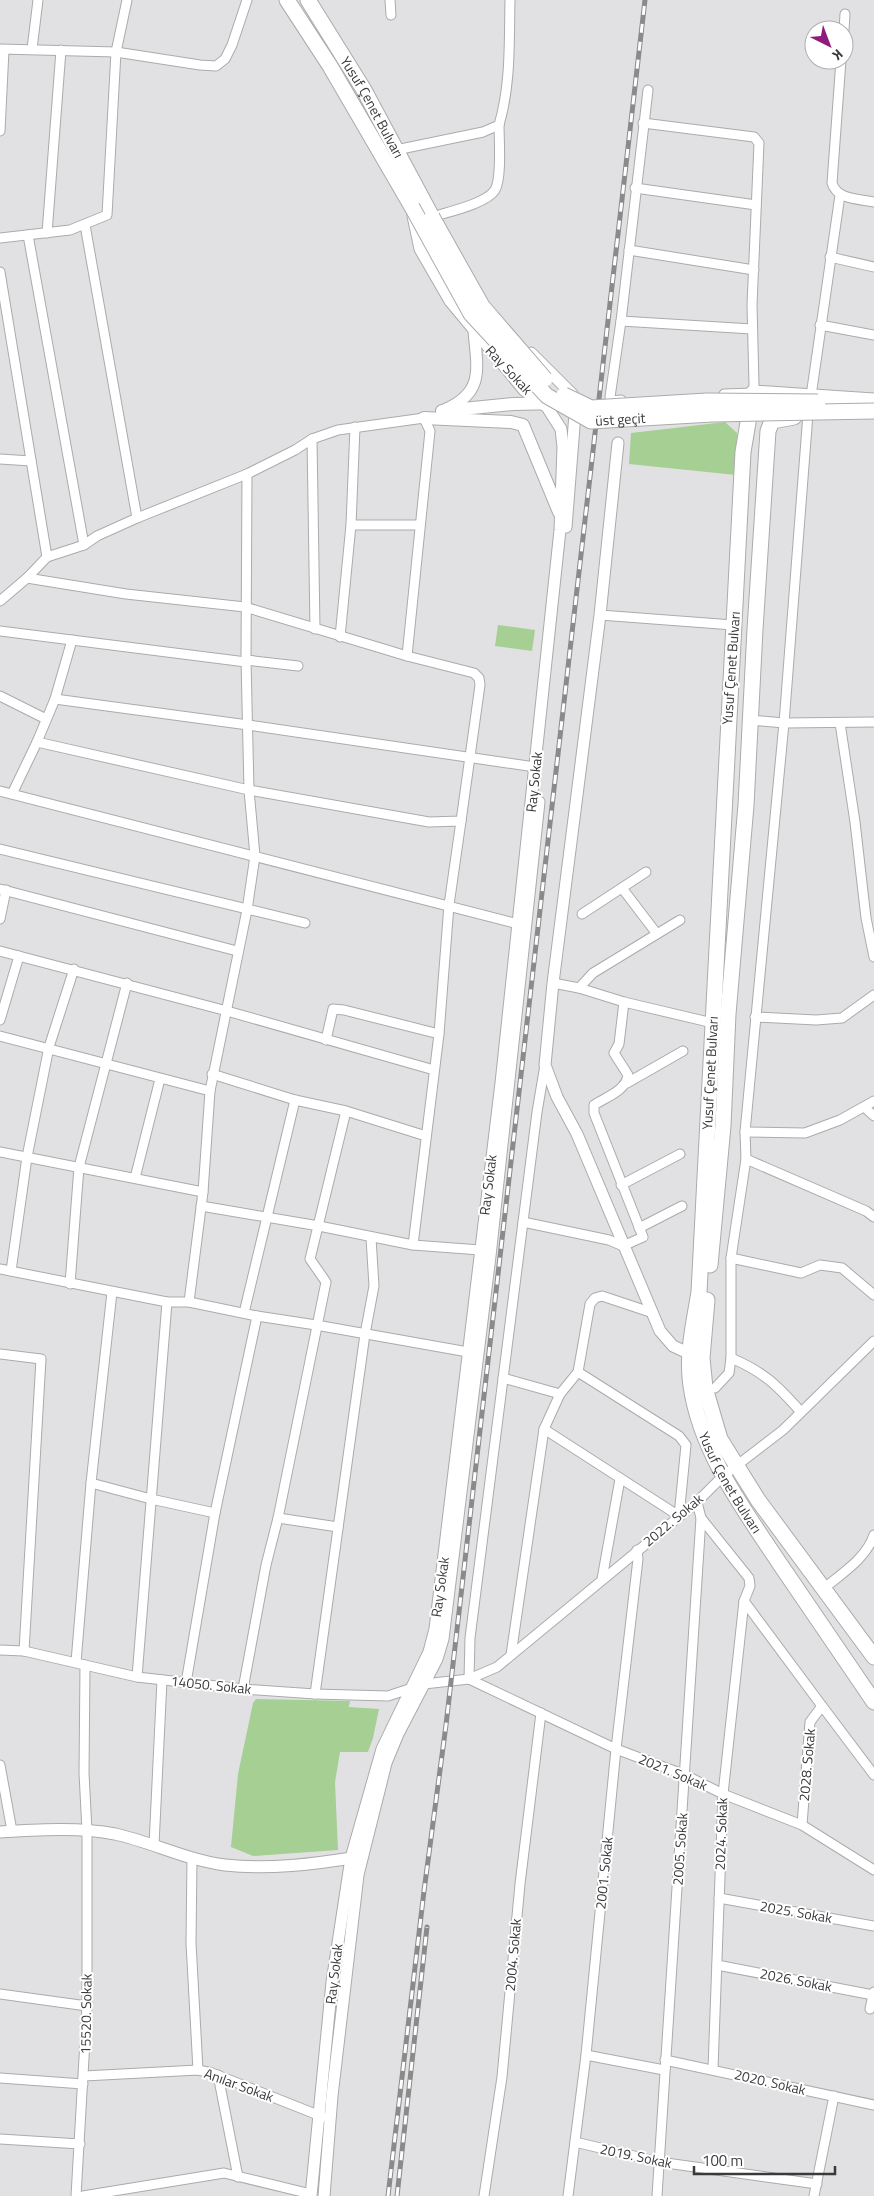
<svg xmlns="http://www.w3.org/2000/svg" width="874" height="2196" font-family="'Titillium Web',sans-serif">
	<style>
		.green { fill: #a6cf93 }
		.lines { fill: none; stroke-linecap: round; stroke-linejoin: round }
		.minor-casing { stroke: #ababad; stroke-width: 11 }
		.tertiary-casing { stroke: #ababad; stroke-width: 13 }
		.secondary-casing { stroke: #ababad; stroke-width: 14 }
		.trunk-casing { stroke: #ababad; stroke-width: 17 }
		.minor { stroke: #fff; stroke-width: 9 }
		.tertiary { stroke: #fff; stroke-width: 11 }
		.secondary { stroke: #fff; stroke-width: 12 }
		.trunk { stroke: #fff; stroke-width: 15 }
		.rail-casing { stroke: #8a8a8b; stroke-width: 5 }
		.rail { stroke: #fff; stroke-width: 3; stroke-dasharray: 9; stroke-linecap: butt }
		.trunk-bridge-casing { stroke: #ababad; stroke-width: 17; stroke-linecap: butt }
		.trunk-bridge { stroke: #fff; stroke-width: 15 }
		.labels { text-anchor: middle; stroke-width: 4; stroke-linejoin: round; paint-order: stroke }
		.street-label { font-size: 14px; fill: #3a3a3b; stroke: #fff }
	</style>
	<rect width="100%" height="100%" fill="#e1e1e3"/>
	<g class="green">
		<polygon points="725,422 737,433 736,475 629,464 631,433"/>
		<polygon points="498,625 535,630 532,651 495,646"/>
		<polygon points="256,1699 350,1701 348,1711 349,1707 379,1709 373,1738 368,1752 340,1752 335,1782 338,1850 253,1856 231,1847 238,1774 253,1703"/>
	</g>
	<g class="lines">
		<g class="minor-casing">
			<g id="minor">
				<polyline points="390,0 391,15"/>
				<polyline points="844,30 845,14"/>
				<polyline points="0,49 116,52 200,65 216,66 225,59 232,45 247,0"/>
				<polyline points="32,49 38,0"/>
				<path d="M841,60l-9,123c5,17 27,16 42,19"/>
				<polyline points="643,123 754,137 759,143 752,305 754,385 753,393 724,394"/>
				<polyline points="0,131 4,50"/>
				<path d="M396,150l87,-18 16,-7c12,-41 10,-83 11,-125"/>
				<polyline points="635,188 756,205"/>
				<path d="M432,217c15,-5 54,-13 63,-27 7,-12 4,-50 4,-65"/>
				<polyline points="85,225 137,518"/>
				<polyline points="47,233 61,50"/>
				<polyline points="28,235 84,545"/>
				<polyline points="0,238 70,230 107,215 116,52 127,0"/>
				<polyline points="629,250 754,270"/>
				<polyline points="830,257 874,267"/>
				<polyline points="0,272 47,557"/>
				<polyline points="621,321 752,329"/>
				<polyline points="820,325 874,335"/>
				<polyline points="811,396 840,195"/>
				<polyline points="621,400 611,401 610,397 621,321 648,90"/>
				<polyline points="312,439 315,629"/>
				<polyline points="0,459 31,461"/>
				<polyline points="351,525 419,525"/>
				<polyline points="27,578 126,594 245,607 407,656 474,673 479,678 480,685 461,821 429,822 249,790 37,742"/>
				<polyline points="0,601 27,578 47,557 84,545 97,536 137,518 247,474 295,450 312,439 338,430 424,418 430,431 407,656"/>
				<polyline points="600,615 733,625"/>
				<polyline points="0,631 246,662"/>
				<polyline points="340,637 351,525 355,427"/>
				<polyline points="246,660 298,666"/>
				<polyline points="0,696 46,719"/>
				<polyline points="55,699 248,725 535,767"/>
				<polyline points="750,720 784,723 874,722"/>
				<polyline points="840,723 855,822 866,918 874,957"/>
				<polyline points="0,791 518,924"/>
				<polyline points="12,794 37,742 55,699 72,640"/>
				<polyline points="0,849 305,923"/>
				<polyline points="622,888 657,934"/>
				<polyline points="0,889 237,951"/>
				<polyline points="582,914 646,872"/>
				<polyline points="0,919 6,890"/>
				<polyline points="0,951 227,1011 434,1070"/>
				<polyline points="553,983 579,988 624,1002 713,1023"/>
				<polyline points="579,988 593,973 680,920"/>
				<polyline points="755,1017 816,1020 842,1018 874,995"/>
				<polyline points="0,1020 19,956"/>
				<polyline points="0,1036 210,1091"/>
				<polyline points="326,1040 333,1009 344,1010 439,1034"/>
				<polyline points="212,1074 295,1100 346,1111 426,1136"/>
				<polyline points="627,1083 683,1051"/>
				<polyline points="864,1107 874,1116"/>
				<polyline points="745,1132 805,1133 840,1120 874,1101"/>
				<polyline points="0,1152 203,1192"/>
				<polyline points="746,1159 866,1211 874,1217"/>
				<polyline points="135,1178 160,1079"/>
				<polyline points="621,1185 680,1154"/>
				<polyline points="201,1206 319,1226 413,1245 480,1250"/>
				<path d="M523,1222l86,18 14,6 20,-9 -49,-124v-8c12,-8 32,-14 34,-30l-14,-22 5,-9 5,-42"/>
				<polyline points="639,1228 682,1206"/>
				<polyline points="413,1245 439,1034 449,905 461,821"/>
				<polyline points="731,1258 801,1273 820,1265 842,1268 874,1295"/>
				<polyline points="0,1269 167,1302 189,1302 257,1316 316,1325 468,1352"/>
				<polyline points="11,1271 27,1157 49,1047 74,969"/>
				<polyline points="70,1284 79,1167 127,983"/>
				<polyline points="189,1302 203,1192 210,1091 247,910 255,856 249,790 246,660 247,474"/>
				<polyline points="244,1313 295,1100"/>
				<polyline points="0,1354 41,1359 24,1651"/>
				<path d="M731,1358c33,14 46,27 70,54"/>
				<polyline points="503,1378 560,1394"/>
				<polyline points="715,1388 729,1373 731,1358 731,1258 746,1159 745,1132 784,723 808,414"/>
				<polyline points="544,1429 679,1516 686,1445 679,1436 578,1372"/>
				<polyline points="91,1483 151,1499 215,1513"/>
				<polyline points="278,1518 338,1527"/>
				<polyline points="701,1518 749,1578 750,1586 744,1601 822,1706"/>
				<polyline points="602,1579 620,1479"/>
				<path d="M823,1589c18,-15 43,-30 51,-54"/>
				<polyline points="0,1650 24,1651 137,1677 243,1689 315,1694 388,1696 424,1684 469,1679 497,1667 697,1502 723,1476 783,1430 874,1341"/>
				<polyline points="511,1655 544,1429 560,1394 578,1372 590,1304 595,1298 602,1296 653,1313"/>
				<polyline points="76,1662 91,1483 112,1292"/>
				<polyline points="137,1677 167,1302"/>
				<polyline points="469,1679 470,1638 537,1112 545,1065"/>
				<polyline points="469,1679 616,1749 685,1775 723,1794 802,1825 874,1870"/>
				<polyline points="186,1683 215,1513 257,1316"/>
				<polyline points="243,1689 266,1565 278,1518 326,1282 310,1259 346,1111"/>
				<polyline points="315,1694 365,1334 374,1286 371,1238"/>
				<polyline points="0,1765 12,1831"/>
				<polyline points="802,1825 810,1722 822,1706 874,1775"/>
				<polyline points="154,1845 162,1680"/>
				<polyline points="192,1859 191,1943 198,2070"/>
				<polyline points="719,1898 874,1926"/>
				<polyline points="717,1965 873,1995 874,1992"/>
				<polyline points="0,1994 87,2006"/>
				<polyline points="870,2009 873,1995"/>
				<polyline points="586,2055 664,2070"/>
				<polyline points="665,2060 874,2105"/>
				<polyline points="713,2069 723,1794 744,1601"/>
				<polyline points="218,2075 238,2177"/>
				<polyline points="84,2076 198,2070 212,2073 323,2117"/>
				<polyline points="0,2078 83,2084"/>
				<polyline points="0,2139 80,2144"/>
				<polyline points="575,2142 659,2162 817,2184"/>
				<polyline points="76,2196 87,2006 87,1831 84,1773 85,1665"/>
				<polyline points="83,2196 224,2173 311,2194"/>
				<polyline points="484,2196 502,2077 520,1884 541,1713"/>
				<polyline points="568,2196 586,2055 616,1749 638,1559 637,1550"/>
				<polyline points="657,2196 701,1518 697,1502"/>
				<polyline points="814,2196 834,2096"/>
			</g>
		</g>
		<g class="tertiary-casing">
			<g id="tertiary">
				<polyline points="531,353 572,394 575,414 566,527"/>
				<path d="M446,409c39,-17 31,-42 28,-78"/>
				<polyline points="618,443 600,615 553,983 545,1065 557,1097 577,1134 660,1331 673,1346 697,1357"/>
				<path d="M0,1832c37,-2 78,-5 115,2 37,8 71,26 110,31 43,5 90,-1 133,-8"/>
				<polyline points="311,2196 332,1982 351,1858 382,1749 429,1652 435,1629 501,1083 560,530 563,447 561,429 547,407 524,390 450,301 420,249 413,216"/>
				<polyline points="324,2196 332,2096 358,1875 386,1763 398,1734 437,1659 443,1639 490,1256 539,802"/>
			</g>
		</g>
		<g class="secondary-casing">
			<g id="secondary">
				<polyline points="442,411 513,404 561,403"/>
				<polyline points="424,418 511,422 523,425 559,512"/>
			</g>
		</g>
		<g class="trunk-casing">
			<g id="trunk">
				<polyline points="287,0 330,66 412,207"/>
				<path id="s1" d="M308,0l56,90 68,127"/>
				<path id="s2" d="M874,401l-121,-8 -10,59 -44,840c-5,31 -13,63 -8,94 10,68 54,125 91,181 31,45 61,90 92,135"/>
				<polyline points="710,1265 723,1126 728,1014 746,805 755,629 768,431 772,421 794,417"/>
				<polyline points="707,1300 702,1358 705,1388 720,1439 758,1500 874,1657"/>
			</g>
		</g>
		<use href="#minor" class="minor"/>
		<use href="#tertiary" class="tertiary"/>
		<use href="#secondary" class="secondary"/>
		<use href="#trunk" class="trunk"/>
		<g class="rail-casing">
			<g id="rail">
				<polyline points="388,2196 424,1891 446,1725 645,0"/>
				<polyline points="397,2196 427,1927"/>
			</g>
		</g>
		<use href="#rail" class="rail"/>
		<g class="trunk-bridge-casing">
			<g id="trunk-bridge">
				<path id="s3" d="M412,207l59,107 76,82 44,25 121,-7 162,-3"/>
				<polyline points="432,217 482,306 545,379"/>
				<polyline points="564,395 591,408 707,401 818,402"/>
			</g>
		</g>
		<use href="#trunk-bridge" class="trunk-bridge"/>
	</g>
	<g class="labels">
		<g class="street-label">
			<text dy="5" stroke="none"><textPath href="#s1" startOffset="125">Yusuf Çenet Bulvarı</textPath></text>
			<text transform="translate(509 370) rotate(47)" y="5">Ray Sokak</text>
			<text dy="5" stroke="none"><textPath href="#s3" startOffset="314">üst geçit</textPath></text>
			<text transform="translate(731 668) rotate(-86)" y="5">Yusuf Çenet Bulvarı</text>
			<text transform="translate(534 782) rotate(-84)" y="5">Ray Sokak</text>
			<text transform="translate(710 1073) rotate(-87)" y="5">Yusuf Çenet Bulvarı</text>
			<text transform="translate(488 1185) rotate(-83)" y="5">Ray Sokak</text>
			<text dy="5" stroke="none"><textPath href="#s2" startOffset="1222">Yusuf Çenet Bulvarı</textPath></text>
			<text transform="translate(673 1520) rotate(-40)" y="5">2022. Sokak</text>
			<text transform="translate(440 1587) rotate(-82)" y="5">Ray Sokak</text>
			<text transform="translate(211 1685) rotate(6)" y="5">14050. Sokak</text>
			<text transform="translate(807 1765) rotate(-85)" y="5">2028. Sokak</text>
			<text transform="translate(673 1772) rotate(23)" y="5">2021. Sokak</text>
			<text transform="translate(721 1834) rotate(-88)" y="5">2024. Sokak</text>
			<text transform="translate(680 1849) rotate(-86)" y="5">2005. Sokak</text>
			<text transform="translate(604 1873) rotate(-84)" y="5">2001. Sokak</text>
			<text transform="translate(796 1912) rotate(10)" y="5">2025. Sokak</text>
			<text transform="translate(513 1955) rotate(-85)" y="5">2004. Sokak</text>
			<text transform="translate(334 1974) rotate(-83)" y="5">Ray Sokak</text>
			<text transform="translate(796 1980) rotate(11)" y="5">2026. Sokak</text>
			<text transform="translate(86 2014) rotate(-89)" y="5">15520. Sokak</text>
			<text transform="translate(770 2082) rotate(13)" y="5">2020. Sokak</text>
			<text transform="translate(239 2085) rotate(20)" y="5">Anılar Sokak</text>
			<text transform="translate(636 2156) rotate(12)" y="5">2019. Sokak</text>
		</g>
	</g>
	<g transform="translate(829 45) rotate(138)"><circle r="24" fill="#ffffff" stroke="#b0b0b1"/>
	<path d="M0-4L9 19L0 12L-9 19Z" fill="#901b7a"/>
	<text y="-8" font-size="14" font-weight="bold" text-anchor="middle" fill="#3a3a3b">K</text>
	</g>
	<path d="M694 2166v8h141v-8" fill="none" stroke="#3a3a3b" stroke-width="2.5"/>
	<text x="702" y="2166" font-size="15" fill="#3a3a3b" stroke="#ffffff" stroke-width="4" paint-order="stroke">100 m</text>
</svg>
